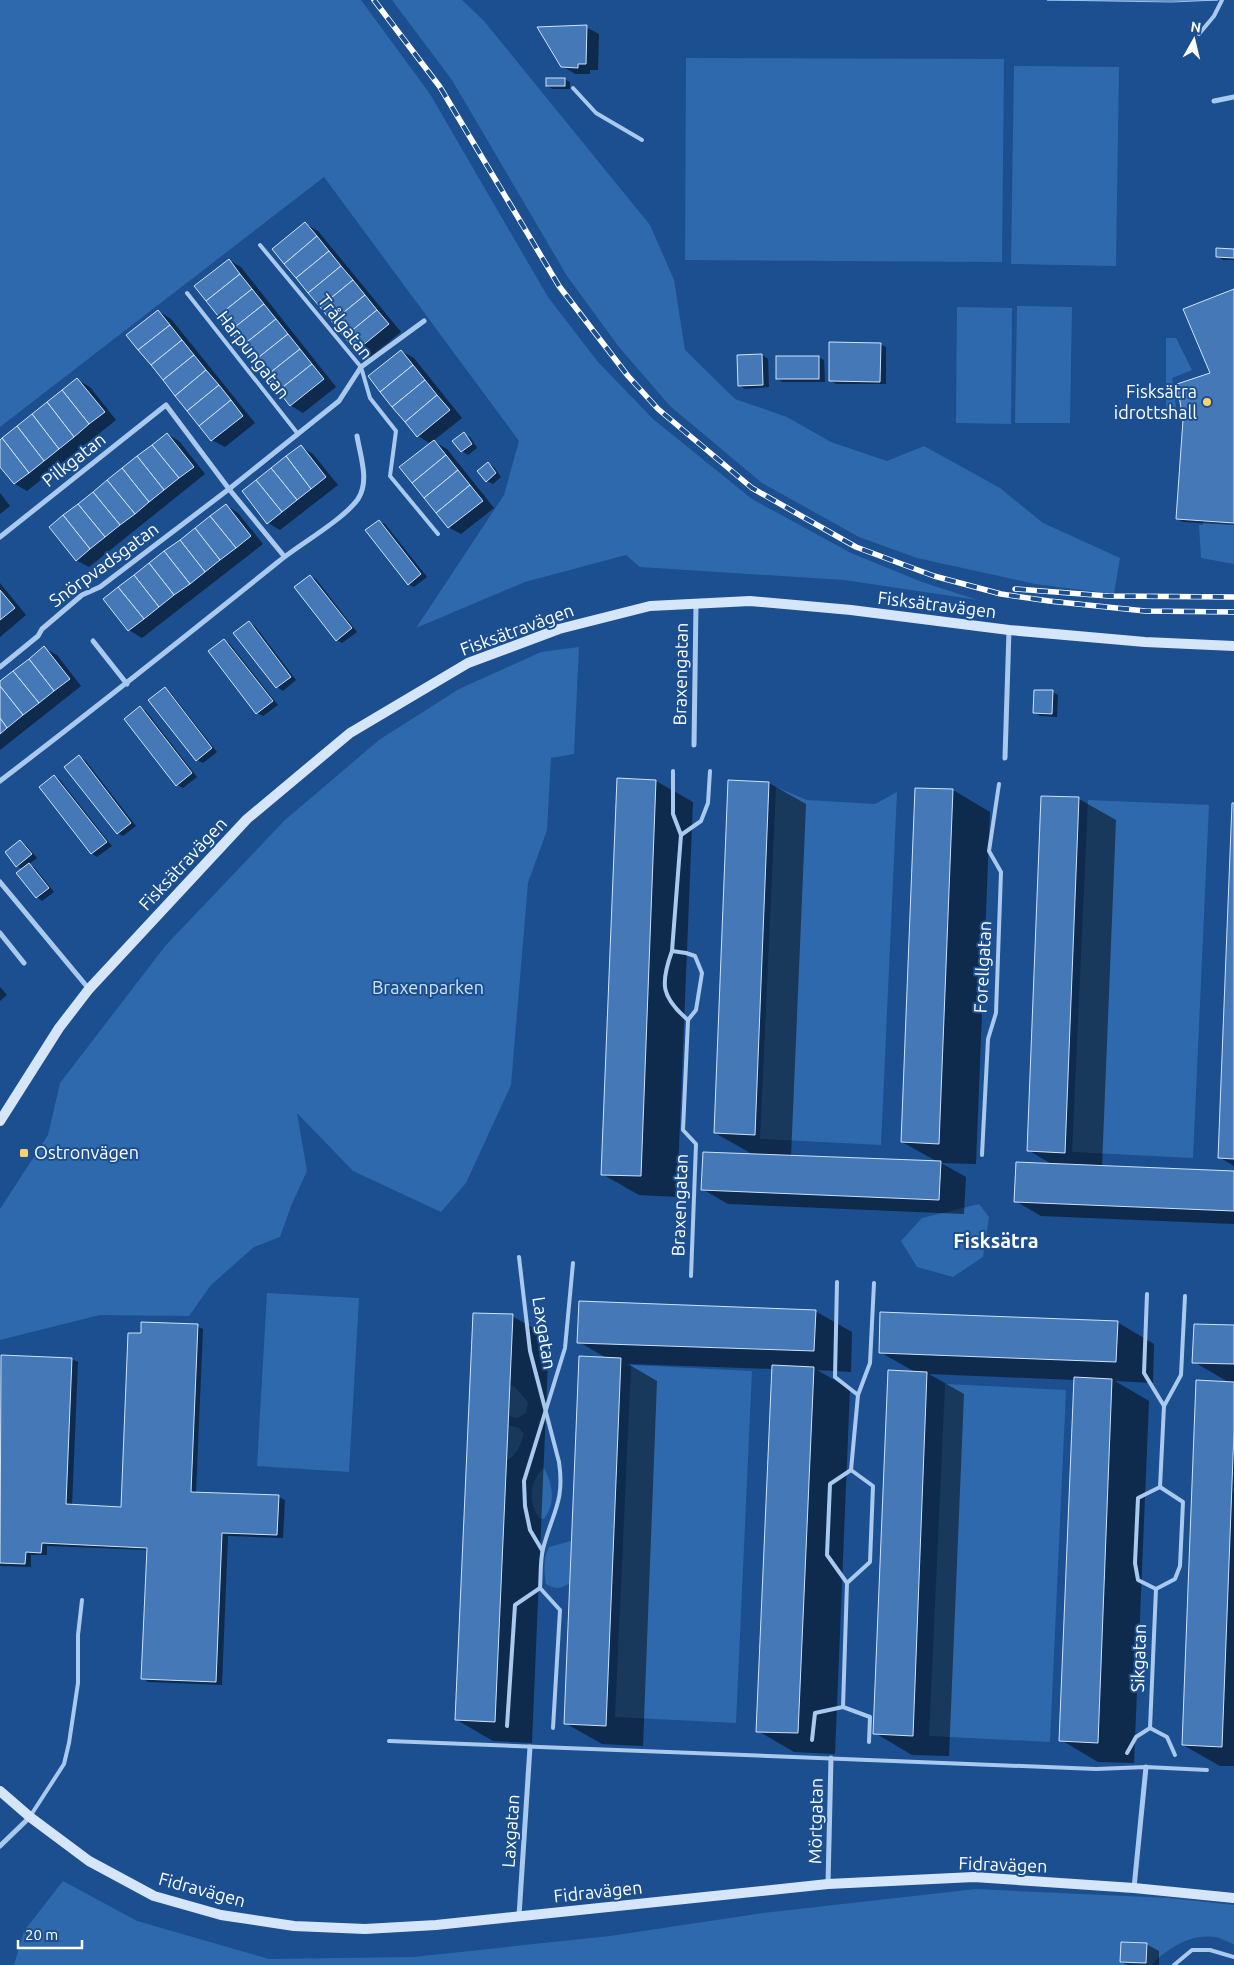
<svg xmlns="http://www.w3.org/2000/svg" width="1234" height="1965" font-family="Ubuntu,sans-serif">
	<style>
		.green { fill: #2e69ad }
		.water { fill: #3c6290; stroke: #9cc4f0 }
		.shadow { fill: #0007 }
		.building { fill: #4478b7; stroke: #cfe3fa }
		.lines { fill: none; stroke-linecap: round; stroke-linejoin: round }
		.lane { stroke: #a9c9ee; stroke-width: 4 }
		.street { stroke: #a9c9ee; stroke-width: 5 }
		.secondary { stroke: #d6e6fa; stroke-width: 10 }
		.rail-casing { stroke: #fff; stroke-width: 5.5 }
		.rail { stroke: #1b4f8f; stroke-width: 4; stroke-dasharray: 11; stroke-linecap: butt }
		.poi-dot { fill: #ffd166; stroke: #1b4f8f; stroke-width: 2 }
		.labels { text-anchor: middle; stroke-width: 4; stroke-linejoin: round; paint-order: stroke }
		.street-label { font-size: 18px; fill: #fff; stroke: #1b4f8f }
		.poi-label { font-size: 18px; fill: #fff; stroke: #1b4f8f; text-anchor: end }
		.park-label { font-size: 18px; fill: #cfe3fa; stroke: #1b4f8f }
		.quarter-label { font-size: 20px; font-weight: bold; fill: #fff; stroke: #1b4f8f }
	</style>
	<rect width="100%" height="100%" fill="#1b4f8f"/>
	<g class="green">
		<polygon points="0,0 361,0 430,94 548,297 598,362 653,419 752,499 851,553 922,582 978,600 844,580 640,567 626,555 525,582 416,628 504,495 519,441 324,177 0,427"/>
		<polygon points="392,0 462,0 484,21 650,225 674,280 685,350 735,399 787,417 831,442 887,461 924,446 1000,488 1043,523 1120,558 1114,594 1035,584 917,558 859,537 762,483 670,406 619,347 567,276 452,80"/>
		<polygon points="686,58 1004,59 1002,262 685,260"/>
		<polygon points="1014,66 1119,67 1116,266 1011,264"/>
		<polygon points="1017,306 1072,307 1070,423 1015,423"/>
		<polygon points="957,307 1012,308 1011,424 956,423"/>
		<polygon points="1166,338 1176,338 1192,370 1172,378 1177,414 1166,412"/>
		<polygon points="1203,521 1234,523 1234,564 1201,558 1199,525 1203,525"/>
		<polygon points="579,647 574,754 551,758 547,830 528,883 511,1085 466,1183 441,1212 353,1171 297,1113 307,1171 291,1206 280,1237 254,1247 211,1285 189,1316 100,1315 0,1340 0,1209 48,1135 60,1083 166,945 285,820 379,740 459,689 541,652"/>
		<polygon points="776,787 807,800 875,804 897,792 881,1145 760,1139"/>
		<polygon points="1088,800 1209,805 1193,1158 1072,1152"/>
		<polygon points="979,1204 989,1217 983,1257 953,1277 917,1267 901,1241 922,1218"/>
		<polygon points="267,1293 359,1298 349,1472 257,1466"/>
		<polygon points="631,1365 752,1371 736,1723 615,1717"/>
		<polygon points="945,1384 1066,1390 1050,1742 929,1736"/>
		<polygon points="509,1385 515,1387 528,1402 526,1413 518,1418 508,1416"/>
		<path d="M508,1425l11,3 5,6c-4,12 -7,21 -18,27z"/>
		<path d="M544,1468c9,17 12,35 0,51l-5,-1c-11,-15 -10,-38 5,-50z"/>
		<path d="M571,1541l-1,42c-10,6 -14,7 -24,1 -2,-13 -3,-25 3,-37z"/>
		<path d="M63,1881l74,40 132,38 144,-2 197,-21 153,-23 213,-24 192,9 66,7v39c-6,-2 -13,-6 -19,-7 -26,-3 -46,11 -64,28h-1137l10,-34z"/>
	</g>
	<polygon class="water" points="1047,0 1218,0 1172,2"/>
	<g class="shadow">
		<polygon points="586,27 599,34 598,70 590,70 590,74 575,74 562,66"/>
		<polygon points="564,79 570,82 570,89 553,89 547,86"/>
		<polygon points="305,223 318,231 401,332 370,357 357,350 274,249"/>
		<polygon points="1234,250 1234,260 1223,260 1217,256"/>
		<polygon points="229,260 241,267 336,387 303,413 290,405"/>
		<polygon points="1234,290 1234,525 1183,522 1177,519 1211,373"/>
		<polygon points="158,311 171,319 255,423 225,447 212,440"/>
		<polygon points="880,344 886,347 886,384 836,384 830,380"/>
		<polygon points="401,351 414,358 462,418 433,441 447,449 494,508 461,534 448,527 431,444 418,436"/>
		<polygon points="762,355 768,359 769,387 745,389 739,385"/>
		<polygon points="818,357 824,360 825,382 783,382 777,379"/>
		<polygon points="77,380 90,387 116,420 27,491 15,484 0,465 0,441"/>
		<polygon points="167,434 179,441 205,474 89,567 76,560"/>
		<polygon points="464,434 470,437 477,448 468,455 462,451"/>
		<polygon points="301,447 313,454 338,485 280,530 268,523"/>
		<polygon points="488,464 494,467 501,477 493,484 487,481"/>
		<polygon points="0,493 10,506 0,514"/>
		<polygon points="226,505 238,513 263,544 142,638 129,630 105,599"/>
		<polygon points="379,521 385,524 427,577 414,587 408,584"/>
		<polygon points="310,576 316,579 357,632 342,643 337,640"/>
		<polygon points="0,583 26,615 0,637"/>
		<polygon points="249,623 255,626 296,680 283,691 277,687"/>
		<polygon points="224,640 230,644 278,705 263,716 257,713"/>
		<polygon points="44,648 57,655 81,686 0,750 0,683"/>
		<polygon points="165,689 170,692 217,752 203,763 197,760"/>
		<polygon points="1052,692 1058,695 1057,717 1040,716 1034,712"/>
		<polygon points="140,708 146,711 197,777 183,788 177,785"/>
		<polygon points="79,757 85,760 136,826 123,836 117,833"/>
		<polygon points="54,776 60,780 112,846 97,857 91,853"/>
		<polygon points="618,779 656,781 693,802 677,1197 639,1195 602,1174"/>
		<polygon points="769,783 806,804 791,1157 938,1162 902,1142 916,789 953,790 990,812 976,1164 941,1163 966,1177 964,1214 728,1204 702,1189 754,1155 715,1133"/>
		<polygon points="1079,799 1116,820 1102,1167 1234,1172 1234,1224 1041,1216 1015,1201 1053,1165 1028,1150"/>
		<polygon points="1234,804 1234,1166 1219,1157"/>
		<polygon points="20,842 26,845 37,858 29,864 35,868 54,892 42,901 37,897 23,869 17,866"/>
		<polygon points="0,987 7,995 0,1001"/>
		<polygon points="815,1311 852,1332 851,1372 817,1370 850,1389 835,1754 794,1752 758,1731 773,1369 628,1364 657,1381 643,1746 602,1744 565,1723 608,1359 579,1342"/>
		<polygon points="512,1316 549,1337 532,1743 493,1741 457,1720"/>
		<polygon points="1117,1322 1154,1344 1153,1383 1115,1381 1149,1401 1134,1763 1098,1762 1061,1740 1075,1380 929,1374 964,1394 949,1756 912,1755 875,1733 915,1372 880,1352"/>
		<polygon points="197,1326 203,1329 196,1493 279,1497 285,1500 283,1538 228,1536 222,1685 148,1682 143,1678 148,1550 47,1546 47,1555 31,1555 31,1567 0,1566 2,1356 72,1359 78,1362 72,1506 122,1508 142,1335"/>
		<polygon points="1234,1327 1234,1766 1220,1766 1183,1745 1230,1383 1194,1362"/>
		<polygon points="1146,1944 1159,1951 1159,1965 1127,1965 1121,1962"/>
	</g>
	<g class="building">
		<polygon points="587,25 586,64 578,64 578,68 561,67 537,27"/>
		<rect x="546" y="78" width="19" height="8"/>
		<polygon points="305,222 317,236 284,264 272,249"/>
		<polygon points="317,236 329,251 296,278 284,264"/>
		<polygon points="1216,248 1234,249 1234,258 1216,257"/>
		<polygon points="329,251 341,266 308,293 296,278"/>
		<polygon points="229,259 240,274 206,301 194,286"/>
		<polygon points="341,266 353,280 320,307 308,293"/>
		<polygon points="240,274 252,289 218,316 206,301"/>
		<polygon points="353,280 365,295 332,322 320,307"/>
		<polygon points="252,289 264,304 230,331 218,316"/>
		<polygon points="1234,289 1234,523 1176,519 1183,420 1177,384 1210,373 1183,309"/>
		<polygon points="365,295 377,310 344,337 332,322"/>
		<polygon points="264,304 276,319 242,346 230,331"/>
		<polygon points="158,310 170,325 138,350 126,335"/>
		<polygon points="377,310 389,324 356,351 344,337"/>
		<polygon points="276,319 288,334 254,361 242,346"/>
		<polygon points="170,325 182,340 151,365 138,350"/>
		<polygon points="288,334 300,349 266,376 254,361"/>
		<polygon points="182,340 194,355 163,380 151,365"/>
		<polygon points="829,342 881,343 880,382 829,381"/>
		<polygon points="300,349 312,364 278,391 266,376"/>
		<polygon points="401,350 413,365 380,392 368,376"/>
		<polygon points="762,354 763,385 738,386 737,355"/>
		<polygon points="194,355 206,370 175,396 163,380"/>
		<rect x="776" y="356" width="43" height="23"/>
		<polygon points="312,364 324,379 290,406 278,391"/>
		<polygon points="413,365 425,380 392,407 380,392"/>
		<polygon points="206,370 219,385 187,411 175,396"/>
		<polygon points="77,378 105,412 89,424 62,390"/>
		<polygon points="425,380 437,395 405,422 392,407"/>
		<polygon points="219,385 231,400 199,426 187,411"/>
		<polygon points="62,390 89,424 74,437 47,402"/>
		<polygon points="437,395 450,410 417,437 405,422"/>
		<polygon points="231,400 243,416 211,441 199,426"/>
		<polygon points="47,402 74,437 59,449 32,414"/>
		<polygon points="32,414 59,449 44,461 17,426"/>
		<polygon points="17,426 44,461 29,473 2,438"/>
		<polygon points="464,432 472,444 461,452 452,441"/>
		<polygon points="167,433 194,467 179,478 152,445"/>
		<polygon points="2,438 29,473 14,484 0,467 0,440"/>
		<polygon points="434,440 446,455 412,483 399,467"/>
		<polygon points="152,445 179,478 164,490 137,456"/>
		<polygon points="301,445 326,477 311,489 286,456"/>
		<polygon points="446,455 458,470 424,498 412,483"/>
		<polygon points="137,456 164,490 149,502 122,468"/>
		<polygon points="286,456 311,489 297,500 271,468"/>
		<polygon points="488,462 496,473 486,482 477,471"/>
		<polygon points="122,468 149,502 135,514 107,480"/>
		<polygon points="271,468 297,500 282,512 256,480"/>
		<polygon points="458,470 470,485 436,513 424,498"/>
		<polygon points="107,480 135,514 120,525 93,492"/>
		<polygon points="256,480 282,512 267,524 242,491"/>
		<polygon points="470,485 483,501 448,528 436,513"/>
		<polygon points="93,492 120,525 105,537 78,504"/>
		<polygon points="78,504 105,537 90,549 63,515"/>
		<polygon points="226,504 251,536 236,548 210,516"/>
		<polygon points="63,515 90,549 76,561 49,527"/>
		<polygon points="210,516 236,548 220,560 195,528"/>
		<polygon points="379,520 421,574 408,585 365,530"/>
		<polygon points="195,528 220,560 205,572 180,540"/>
		<polygon points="180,540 205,572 190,584 164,551"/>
		<polygon points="164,551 190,584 174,595 149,563"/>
		<polygon points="149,563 174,595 159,607 134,575"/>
		<polygon points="134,575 159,607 144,619 118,587"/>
		<polygon points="310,575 352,628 336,641 294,587"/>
		<polygon points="118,587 144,619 128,631 103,599"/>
		<polygon points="0,590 15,608 0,620"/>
		<polygon points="249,621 291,677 276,688 233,633"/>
		<polygon points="224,639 273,701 256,714 208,651"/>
		<polygon points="44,646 70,679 54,691 29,659"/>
		<polygon points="29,659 54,691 39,703 13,671"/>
		<polygon points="13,671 39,703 23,715 0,686 0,681"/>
		<polygon points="0,686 23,715 7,728 0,718"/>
		<polygon points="165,687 212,748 196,761 148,700"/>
		<polygon points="1034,690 1053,690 1052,714 1033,713"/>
		<polygon points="140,706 192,773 176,786 124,719"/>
		<polygon points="0,718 7,728 0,734"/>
		<polygon points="79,755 131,823 117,834 64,767"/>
		<polygon points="54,775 107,842 91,854 39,787"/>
		<polygon points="617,778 656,780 641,1176 601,1175"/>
		<polygon points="728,780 769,782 755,1135 714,1133"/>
		<polygon points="915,788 953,789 939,1144 901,1142"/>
		<polygon points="1041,796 1079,797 1065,1153 1027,1151"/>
		<polygon points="1232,803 1234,803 1234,1159 1218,1158"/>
		<polygon points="20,840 32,854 16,867 5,852"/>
		<polygon points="29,863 49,888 36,898 16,873"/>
		<polygon points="703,1152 941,1161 939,1200 701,1190"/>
		<polygon points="1016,1162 1234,1171 1234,1211 1014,1202"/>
		<polygon points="579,1301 816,1310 814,1351 577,1343"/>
		<polygon points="880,1312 1118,1321 1116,1362 879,1353"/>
		<polygon points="473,1313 513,1314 495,1722 455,1720"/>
		<polygon points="141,1322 198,1324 191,1492 279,1495 277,1535 222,1533 216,1682 141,1679 147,1548 42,1543 41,1553 26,1552 25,1564 0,1563 1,1355 72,1358 66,1504 121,1507 128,1333 141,1333"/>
		<polygon points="1194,1324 1234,1325 1234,1364 1192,1363"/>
		<polygon points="579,1356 621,1358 606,1726 564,1724"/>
		<polygon points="772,1365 814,1367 798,1733 756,1732"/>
		<polygon points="888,1370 927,1372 913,1736 873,1734"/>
		<polygon points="1074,1377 1112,1379 1098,1743 1059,1741"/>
		<polygon points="1196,1380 1234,1382 1234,1431 1222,1747 1182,1745"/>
		<polygon points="1121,1942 1147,1943 1146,1963 1120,1962"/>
	</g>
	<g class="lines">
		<g class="lane">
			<polyline points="1199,34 1214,16 1222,0"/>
			<polyline points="573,88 596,113 642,140"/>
			<polyline points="260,245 361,367 370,398 396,431 390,476 438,534"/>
			<polyline points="187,293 298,434"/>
			<polyline points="673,771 673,814 681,835 701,821 708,803 710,771"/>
			<path d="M672,951l14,2 9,3 7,17 -6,37 -8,10c-27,-23 -28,-36 -16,-69z"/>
			<polyline points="672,951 681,835"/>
			<polyline points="688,1020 683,1130 696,1144 691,1276"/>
			<polyline points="982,1155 988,1039 996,1013 1001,872 989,851 999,784"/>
			<path d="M519,1257l11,94 29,111c6,40 -7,51 -16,87 -3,12 -2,26 -3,39"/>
			<polyline points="837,1282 835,1377 858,1395 851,1470"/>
			<polyline points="1147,1294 1144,1373 1164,1406 1181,1375 1185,1296"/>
			<polyline points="858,1395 870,1363 874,1283"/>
			<polygon points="1160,1487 1183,1502 1180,1566 1175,1579 1156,1589 1138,1580 1135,1563 1138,1498"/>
			<polyline points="1160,1487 1164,1406"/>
			<polyline points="542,1550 530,1530 525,1506 524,1481 565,1348 573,1263"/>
			<polyline points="843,1707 847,1583 827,1555 830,1484 851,1470 873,1486 870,1562 847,1583"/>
			<polyline points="507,1726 515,1605 540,1588 560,1610 553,1728"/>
			<polyline points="1150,1728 1156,1589"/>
			<polyline points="812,1740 815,1713 843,1707 870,1717 869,1742"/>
			<polyline points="389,1741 1096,1769 1146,1767 1207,1770"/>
			<polyline points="1127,1753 1136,1737 1150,1728 1167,1737 1175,1755"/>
			<polyline points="31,1815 64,1764 69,1743 78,1683 78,1635 82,1600"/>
			<polyline points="1174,1965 1192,1950 1210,1950 1234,1957"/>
		</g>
		<g class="street">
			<polyline points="1214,101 1234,97"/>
			<polyline points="0,537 166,405 229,489 284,556"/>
			<polyline points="93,641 127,684"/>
			<polyline points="0,667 38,636 42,629 82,595 100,587 229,489 339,401 361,367 424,321"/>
			<polyline points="694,745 696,604"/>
			<polyline points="1005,758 1009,630"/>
			<path d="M0,781c94,-72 186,-145 278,-219 22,-18 65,-42 80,-63 12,-18 2,-44 -1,-63"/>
			<polyline points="0,882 89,989"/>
			<polyline points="0,933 24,963"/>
			<polyline points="0,1846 30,1817"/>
			<polyline points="828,1884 831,1758"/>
			<polyline points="1134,1888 1146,1767"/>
			<polyline points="519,1916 530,1747"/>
		</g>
		<g class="secondary">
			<polyline points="0,1121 59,1028 89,989 247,819 350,733 468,663 559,629 650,606 750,601 851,610 1009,630 1145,642 1234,646"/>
			<polyline points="0,1791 30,1817 89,1861 154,1896 221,1915 294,1926 365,1929 436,1925 828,1884 974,1877 1134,1888 1234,1898"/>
		</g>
		<g class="rail-casing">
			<g id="rail">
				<polyline points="374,0 440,87 559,286 628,376 658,409 752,488 856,547 934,576 1001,594 1049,601 1145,611 1234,612"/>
				<polyline points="1015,589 1108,596 1234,597"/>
			</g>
		</g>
		<use href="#rail" class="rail"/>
	</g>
	<g class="poi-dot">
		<circle cx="1207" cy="402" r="5"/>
		<rect x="19" y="1148" width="10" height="10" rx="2.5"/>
	</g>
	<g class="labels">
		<g class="street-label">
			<text transform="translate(345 327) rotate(52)" y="6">Trålgatan</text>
			<text transform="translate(253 355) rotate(52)" y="6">Harpungatan</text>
			<text transform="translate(74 460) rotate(-38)" y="6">Pilkgatan</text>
			<text transform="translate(104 565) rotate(-36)" y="6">Snörpvadsgatan</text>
			<text transform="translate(937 605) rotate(7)" y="6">Fisksätravägen</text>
			<text transform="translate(517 630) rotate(-20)" y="6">Fisksätravägen</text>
			<text transform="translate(681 674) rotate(-89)" y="6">Braxengatan</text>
			<text transform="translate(183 864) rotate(-47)" y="6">Fisksätravägen</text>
			<text transform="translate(983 967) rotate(-87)" y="6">Forellgatan</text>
			<text transform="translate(680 1205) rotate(-88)" y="6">Braxengatan</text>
			<text transform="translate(544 1333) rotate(81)" y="6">Laxgatan</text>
			<text transform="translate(1139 1658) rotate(-88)" y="6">Sikgatan</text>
			<text transform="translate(816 1821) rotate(-89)" y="6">Mörtgatan</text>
			<text transform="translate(511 1831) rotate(-86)" y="6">Laxgatan</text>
			<text transform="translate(1003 1865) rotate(2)" y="6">Fidravägen</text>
			<text transform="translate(202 1890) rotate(15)" y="6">Fidravägen</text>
			<text transform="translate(598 1892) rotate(-6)" y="6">Fidravägen</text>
		</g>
		<g class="poi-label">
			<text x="1197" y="398">Fisksätra<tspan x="1197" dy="21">idrottshall</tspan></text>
			<text x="34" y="1159" text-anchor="start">Ostronvägen</text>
		</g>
		<g class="park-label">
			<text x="428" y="994">Braxenparken</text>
		</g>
		<g class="quarter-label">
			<text x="996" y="1248">Fisksätra</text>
		</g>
	</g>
	<g transform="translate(1194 40) rotate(8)" stroke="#1b4f8f" stroke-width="4" paint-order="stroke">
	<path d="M0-4L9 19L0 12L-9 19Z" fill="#ffffff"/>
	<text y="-8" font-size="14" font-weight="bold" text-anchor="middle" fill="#ffffff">N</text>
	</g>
	<path d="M18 1940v8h64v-8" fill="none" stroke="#ffffff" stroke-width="2.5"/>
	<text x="25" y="1940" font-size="15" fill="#ffffff" stroke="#1b4f8f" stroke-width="4" paint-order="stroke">20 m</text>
</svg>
